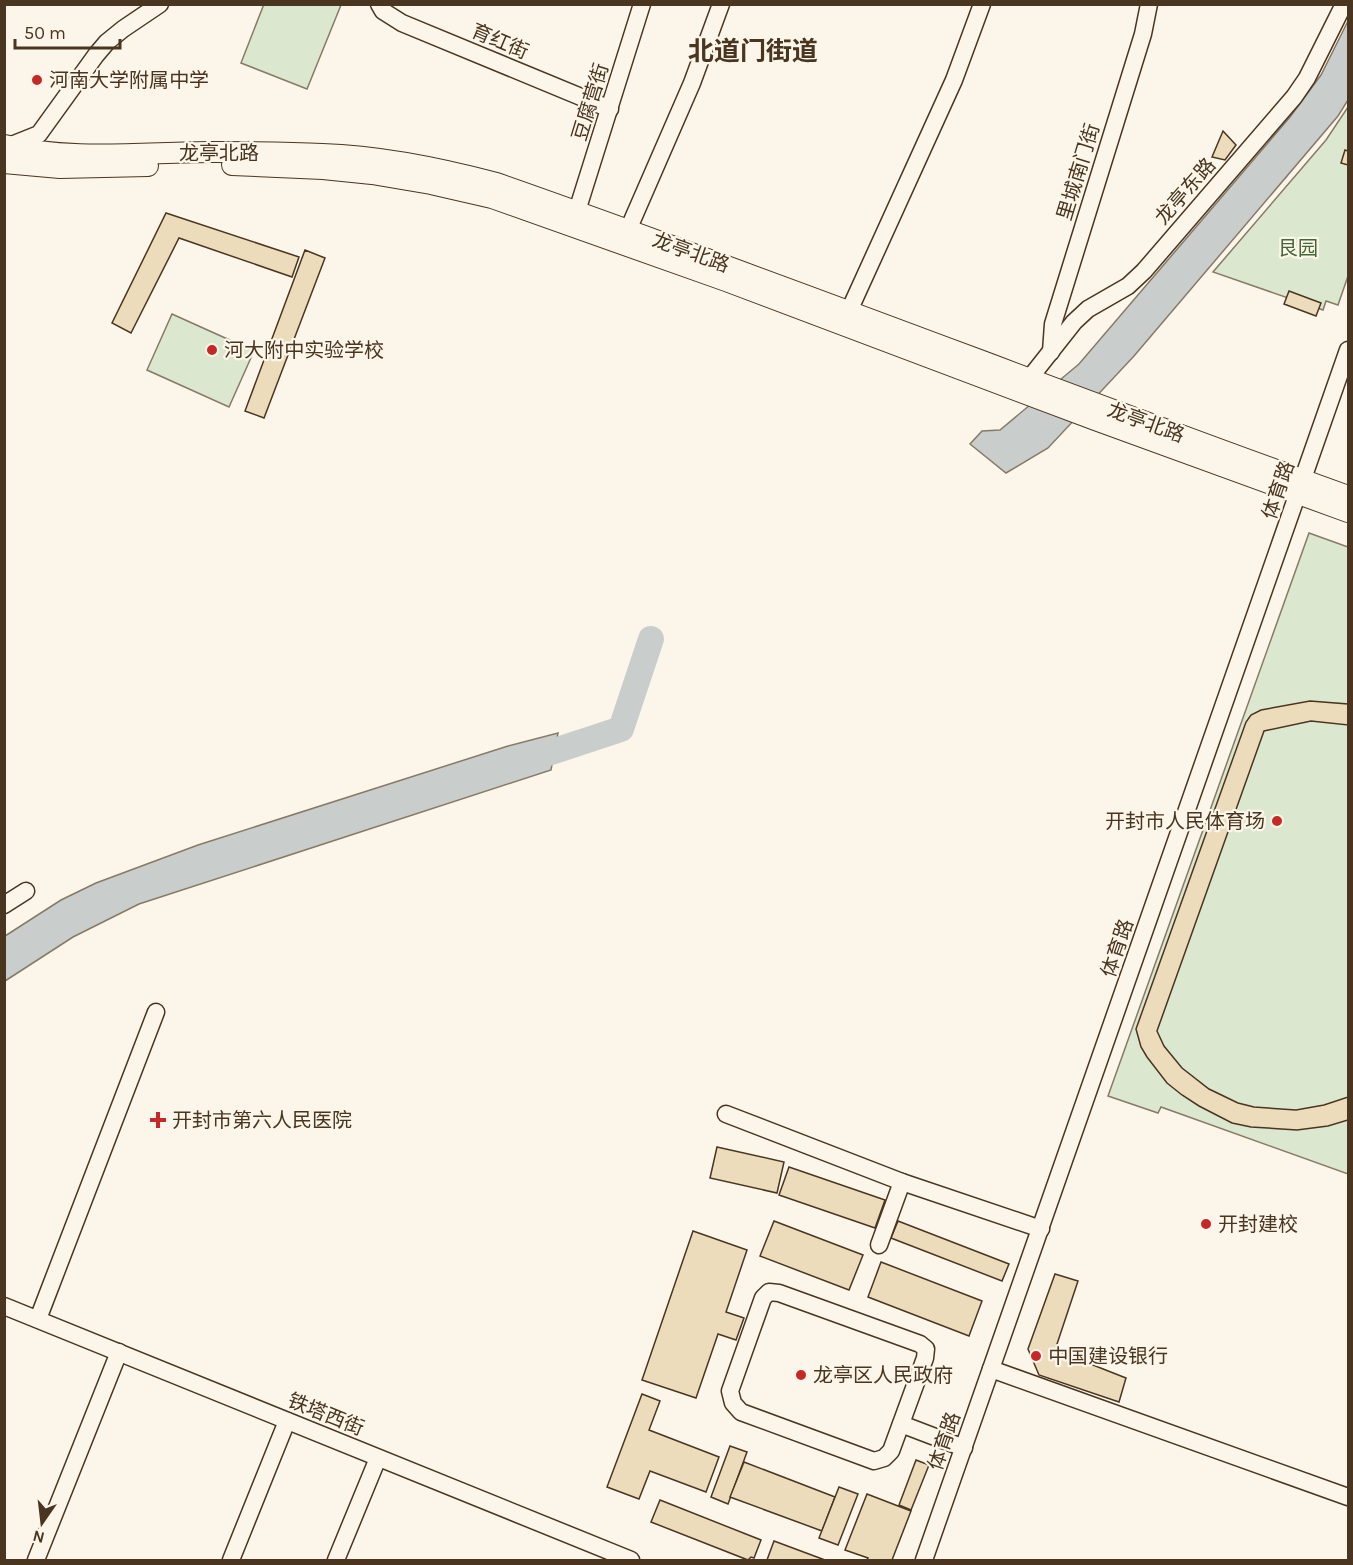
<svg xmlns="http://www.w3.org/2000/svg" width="1353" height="1565" font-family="Karla,'Noto Sans SC',sans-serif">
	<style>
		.green { fill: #dce7d0; stroke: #887966; stroke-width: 1.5 }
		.water { fill: #c9cecd; stroke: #887966; stroke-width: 1.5 }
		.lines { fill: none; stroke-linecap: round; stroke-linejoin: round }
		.river { stroke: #c9cecd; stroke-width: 26 }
		.building { fill: #ecdcbc; stroke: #4a3520; stroke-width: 1.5 }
		.minor-casing { stroke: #4a3520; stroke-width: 19 }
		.major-casing { stroke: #4a3520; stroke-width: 22 }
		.minor { stroke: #fbf6e9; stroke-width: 16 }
		.major { stroke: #fbf6e9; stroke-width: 20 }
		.poi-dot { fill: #c62828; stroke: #fbf6e9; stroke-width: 2 }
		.labels { text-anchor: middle; stroke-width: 4.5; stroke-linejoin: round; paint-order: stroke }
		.street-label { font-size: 20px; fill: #4a3520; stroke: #fbf6e9 }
		.poi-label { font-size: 20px; fill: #4a3520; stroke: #fbf6e9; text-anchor: start }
		.park-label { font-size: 20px; fill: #436837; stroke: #fbf6e9 }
		.district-label { font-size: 26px; font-weight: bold; fill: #4a3520; stroke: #fbf6e9 }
	</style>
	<rect width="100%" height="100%" fill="#fbf6e9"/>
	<g class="green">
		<polygon points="264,4 341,5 307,89 241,63"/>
		<polygon points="1348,107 1348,276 1338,305 1326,301 1323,310 1213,272 1326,140"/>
		<polygon points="172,314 254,351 229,407 147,370"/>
		<polygon points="1309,533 1348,547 1348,1174 1161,1107 1158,1113 1108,1096"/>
	</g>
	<g class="water">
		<polygon points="1348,21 1348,100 1338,116 1134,356 1048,448 1006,473 970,444 982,431 1000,430 1079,364 1290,117 1321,75"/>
		<polygon points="558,733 551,770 139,904 73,937 5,981 5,936 61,900 96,883 198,845 508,746"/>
	</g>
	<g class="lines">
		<polyline class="river" points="521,762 621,729 651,639"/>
	</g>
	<g class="building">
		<polygon points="1223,131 1236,145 1225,160 1212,157"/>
		<polygon points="1345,150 1348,151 1348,165 1341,163"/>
		<polygon points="166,213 299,257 292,277 179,238 131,333 112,323"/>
		<polygon points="305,250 325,258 264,418 245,411"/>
		<polygon points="1289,291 1321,303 1316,316 1284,304"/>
		<polygon points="1310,701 1348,704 1348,725 1311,721 1264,731 1157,1031 1164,1046 1182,1068 1209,1089 1238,1103 1254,1107 1296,1110 1324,1105 1348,1097 1348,1120 1328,1126 1297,1130 1251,1127 1232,1123 1199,1106 1182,1095 1167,1083 1147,1057 1141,1047 1136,1029 1246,722 1251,715 1261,710"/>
		<polygon points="717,1147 784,1162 777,1193 710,1178"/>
		<polygon points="789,1167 885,1200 875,1228 779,1195"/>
		<polygon points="774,1221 863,1255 849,1290 760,1256"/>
		<polygon points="898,1221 1009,1264 1002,1281 891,1238"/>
		<polygon points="693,1231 747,1250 726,1312 744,1318 736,1340 718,1334 696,1398 642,1380"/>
		<polygon points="881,1262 982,1301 969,1336 868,1297"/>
		<polygon points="1055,1274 1078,1281 1055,1350 1126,1378 1119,1402 1039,1375 1028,1349"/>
		<polygon points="642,1394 660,1401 649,1430 719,1457 706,1492 650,1471 639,1499 607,1487"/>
		<polygon points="730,1446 747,1452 728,1504 711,1497"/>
		<polygon points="916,1460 929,1465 911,1510 899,1505"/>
		<polygon points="744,1462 835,1497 822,1531 730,1497"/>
		<polygon points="839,1487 858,1494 838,1545 819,1538"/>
		<polygon points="867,1494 911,1511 892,1560 867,1560 868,1558 845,1550"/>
		<polygon points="660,1500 761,1540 754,1558 751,1557 748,1560 651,1522"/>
		<polygon points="774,1541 825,1560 767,1560"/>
	</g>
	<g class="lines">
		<g class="minor-casing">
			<g id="minor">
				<polyline points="379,4 383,11 402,23 610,109"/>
				<polyline points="9,146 39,134 96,55 107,42 123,29 160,4"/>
				<polyline points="577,211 642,4"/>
				<polyline points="628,230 692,83 721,4"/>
				<polyline points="849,311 954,80 982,4"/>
				<polyline points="1051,352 1053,324 1143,34 1149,4"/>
				<polyline points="1029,379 1074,322 1088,309 1128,286 1144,271 1294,97 1307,78 1344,4"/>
				<polyline points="4,905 26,891"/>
				<polyline points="726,1114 902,1182 1041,1229"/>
				<polyline points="879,1245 902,1182"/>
				<polygon points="769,1292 779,1293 920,1344 926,1349 925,1358 891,1451 884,1458 874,1461 741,1412 733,1403 730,1391 763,1298"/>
				<polyline points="4,1306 631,1560"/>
				<polyline points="38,1319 156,1012"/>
				<polyline points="991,1369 1348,1497"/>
				<polyline points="901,1424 964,1448"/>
				<polyline points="36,1560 119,1352"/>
				<polyline points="231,1560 287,1421"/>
				<polyline points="336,1560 378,1458"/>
				<polyline points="924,1560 1348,350"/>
			</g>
		</g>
		<g class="major-casing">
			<g id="major">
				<path d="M4,145c65,16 142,7 209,7 36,0 73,0 109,2 59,2 118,14 174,29 286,100 568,211 852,313"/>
				<polyline points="4,163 60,168 148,166"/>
				<polyline points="232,165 323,169 372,174 431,184 492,198 726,281 1095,420 1348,512"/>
			</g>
		</g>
		<use href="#minor" class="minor"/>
		<use href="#major" class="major"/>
	</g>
	<g class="poi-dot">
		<circle cx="37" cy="80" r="6"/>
		<circle cx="212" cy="350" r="6"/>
		<circle cx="1277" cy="821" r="6"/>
		<path d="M155 1111h6v6h6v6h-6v6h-6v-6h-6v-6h6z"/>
		<circle cx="1206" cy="1224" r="6"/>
		<circle cx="1036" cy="1356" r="6"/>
		<circle cx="801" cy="1375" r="6"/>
	</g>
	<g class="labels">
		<g class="street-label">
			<text transform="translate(500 41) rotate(23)" y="7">育红街</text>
			<text transform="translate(590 102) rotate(-73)" y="7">豆腐营街</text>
			<text x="219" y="160">龙亭北路</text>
			<text transform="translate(1078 172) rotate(-73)" y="7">里城南门街</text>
			<text transform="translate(1185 191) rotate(-49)" y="7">龙亭东路</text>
			<text transform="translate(691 252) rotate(20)" y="7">龙亭北路</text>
			<text transform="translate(1146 422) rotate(20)" y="7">龙亭北路</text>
			<text transform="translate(1278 490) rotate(-71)" y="7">体育路</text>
			<text transform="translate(1117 948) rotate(-71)" y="7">体育路</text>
			<text transform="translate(326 1414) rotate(22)" y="7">铁塔西街</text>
			<text transform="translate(944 1441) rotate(-71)" y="7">体育路</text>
		</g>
		<g class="poi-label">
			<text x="49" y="87">河南大学附属中学</text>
			<text x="224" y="357">河大附中实验学校</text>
			<text x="1265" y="828" text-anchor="end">开封市人民体育场</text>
			<text x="172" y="1127">开封市第六人民医院</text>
			<text x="1218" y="1231">开封建校</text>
			<text x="1048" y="1363">中国建设银行</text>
			<text x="813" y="1382">龙亭区人民政府</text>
		</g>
		<g class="park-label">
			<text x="1298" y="255">艮园</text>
		</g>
		<g class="district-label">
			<text x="753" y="60">北道门街道</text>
		</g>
	</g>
	<rect width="1353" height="1565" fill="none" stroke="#4a3520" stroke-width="12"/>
	<g transform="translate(42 1523) rotate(194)" stroke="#fbf6e9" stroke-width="4.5" paint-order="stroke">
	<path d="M0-4.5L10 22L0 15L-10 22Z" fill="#4a3520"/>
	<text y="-9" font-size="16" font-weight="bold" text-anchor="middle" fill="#4a3520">N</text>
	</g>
	<path d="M15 39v9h105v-9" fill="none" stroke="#4a3520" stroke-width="3"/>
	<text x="24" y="39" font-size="18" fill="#4a3520" stroke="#fbf6e9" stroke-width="4.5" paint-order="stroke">50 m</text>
</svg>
